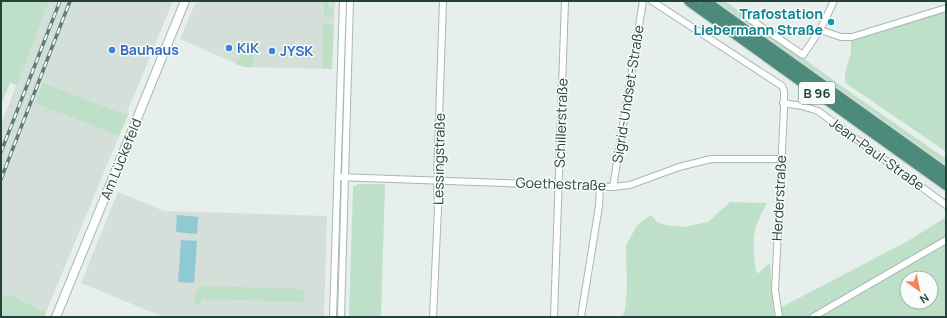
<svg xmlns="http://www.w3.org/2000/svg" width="947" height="318" font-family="Manrope,sans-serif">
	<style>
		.built { fill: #d4dfda }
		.green { fill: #bfe0c8; fill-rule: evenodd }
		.water { fill: #8ec9d4 }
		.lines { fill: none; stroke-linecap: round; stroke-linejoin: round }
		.minor-casing { stroke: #a8b8b2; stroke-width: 8 }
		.tertiary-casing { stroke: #a8b8b2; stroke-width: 10 }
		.trunk-casing { stroke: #c2cac8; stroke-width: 12 }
		.minor { stroke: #fff; stroke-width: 6 }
		.tertiary { stroke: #fff; stroke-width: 8 }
		.trunk { stroke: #4c8a7c; stroke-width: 10 }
		.rail-casing { stroke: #5f7d75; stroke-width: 3.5 }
		.rail { stroke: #f7fbf9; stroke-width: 2; stroke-dasharray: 6; stroke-linecap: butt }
		.culture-dot { fill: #0f9aa8; stroke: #f7fbf9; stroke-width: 1.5 }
		.shop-dot { fill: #3f7fe0; stroke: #f7fbf9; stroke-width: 1.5 }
		.labels { text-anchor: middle; stroke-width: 3; stroke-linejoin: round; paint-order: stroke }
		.shield { fill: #f7fbf9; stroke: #637a73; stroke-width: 1 }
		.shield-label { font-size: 13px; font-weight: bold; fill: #24423a }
		.culture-label { font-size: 14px; font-weight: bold; fill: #0d838f; stroke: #f7fbf9; text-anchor: end }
		.shop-label { font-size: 14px; font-weight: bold; fill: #366cbe; stroke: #f7fbf9; text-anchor: start }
		.street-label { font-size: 14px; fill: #24423a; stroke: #f7fbf9 }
	</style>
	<rect width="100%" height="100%" fill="#e6efeb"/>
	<g class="built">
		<polygon points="49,1 173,1 126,115 43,84 36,103 119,136 46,312 13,296 1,295 1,125"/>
		<polygon points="196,1 335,1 332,69 244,67 180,39"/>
		<polygon points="118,192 164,211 327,216 324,317 161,316 81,283"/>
	</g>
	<g class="green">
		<polygon points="1,1 49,1 17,85 10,83 1,104"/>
		<polygon points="324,1 328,1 328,9 334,9 334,17 324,17"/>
		<polygon points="716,1 725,1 837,83 946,159 946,165"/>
		<polygon points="945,12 946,150 945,151 847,84 845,79 845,73 851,53 851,39"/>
		<polygon points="323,24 334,24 332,69 322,68"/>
		<polygon points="254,40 255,40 255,49 253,50 253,67 244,67 236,64 245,43 252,46"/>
		<polygon points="43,83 126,115 128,112 129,113 119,136 35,103"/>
		<polygon points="358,184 385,184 381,317 349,317 353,187"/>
		<path d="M730,202l37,1c-16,28 -15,38 -11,69l3,1 8,-8 3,-1 4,47 134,-70 38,-24v100h-324l3,-7 2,-22 -1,-42 11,-21 14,-10 6,7 9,3 17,2 25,-5zM907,278h24v24h-24z"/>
		<polygon points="202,286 304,289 304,302 201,299 201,305 196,305 194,302 196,292"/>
		<polygon points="1,295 13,296 46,312 45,317 1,317"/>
	</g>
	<g class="water">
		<polygon points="177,215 198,217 197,234 176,232"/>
		<polygon points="181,240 197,241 194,283 178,282"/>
	</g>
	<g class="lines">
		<g class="minor-casing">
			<g id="minor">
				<polyline points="652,1 782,86 784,91 784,110 775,290 779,317"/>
				<polyline points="744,15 803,55 820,30 834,1"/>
				<polyline points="820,30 841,37 852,37 946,8"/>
				<polyline points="783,103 802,106 818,111 946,205"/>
				<polyline points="337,177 613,187 630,185 679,167 711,159 781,159"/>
				<polyline points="613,187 643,1"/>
				<polyline points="333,317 343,1"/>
				<polyline points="341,317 350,1"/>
				<polyline points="433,317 438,209 437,179 443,1"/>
				<polyline points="554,317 565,1"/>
				<polyline points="581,317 599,206 600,187"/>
				<polyline points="813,317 946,240"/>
			</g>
		</g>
		<g class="tertiary-casing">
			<polyline id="tertiary" points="56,317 185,1"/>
		</g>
		<g class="trunk-casing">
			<g id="trunk">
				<polyline points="689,1 946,185"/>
				<polyline points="705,1 946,173"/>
			</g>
		</g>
		<use href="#minor" class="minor"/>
		<use href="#tertiary" class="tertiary"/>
		<use href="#trunk" class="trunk"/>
		<g class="rail-casing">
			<g id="rail">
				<polyline points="1,152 60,1"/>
				<polyline points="1,179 70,1"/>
			</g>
		</g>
		<use href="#rail" class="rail"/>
	</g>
	<circle class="culture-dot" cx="831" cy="22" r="4"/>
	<g class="shop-dot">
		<circle cx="229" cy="48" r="4"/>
		<circle cx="112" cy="50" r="4"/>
		<circle cx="272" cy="51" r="4"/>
	</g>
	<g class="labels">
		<rect class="shield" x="799" y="82" width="36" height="22" rx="3"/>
		<g class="shield-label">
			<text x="817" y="98">B 96</text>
		</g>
		<g class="culture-label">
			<text x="823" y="19">Trafostation<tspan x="823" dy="16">Liebermann Straße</tspan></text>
		</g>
		<g class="shop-label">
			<text x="237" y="53">KiK</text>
			<text x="120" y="55">Bauhaus</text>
			<text x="280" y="56">JYSK</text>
		</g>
		<g class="street-label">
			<text transform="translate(628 94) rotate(-81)" y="5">Sigrid-Undset-Straße</text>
			<text transform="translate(561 123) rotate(-88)" y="5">Schillerstraße</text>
			<text transform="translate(877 154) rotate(36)" y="5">Jean-Paul-Straße</text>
			<text transform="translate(121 159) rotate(-68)" y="5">Am Lückefeld</text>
			<text transform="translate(439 159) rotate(-89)" y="5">Lessingstraße</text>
			<text transform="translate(561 184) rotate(2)" y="5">Goethestraße</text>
			<text transform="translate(779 198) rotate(-87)" y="5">Herderstraße</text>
		</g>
	</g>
	<rect width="947" height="318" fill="none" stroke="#24423a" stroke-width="4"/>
	<g transform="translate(919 290) rotate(147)"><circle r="19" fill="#f7fbf9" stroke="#a3b1ad"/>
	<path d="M0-3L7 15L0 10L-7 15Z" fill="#f4845f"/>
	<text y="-6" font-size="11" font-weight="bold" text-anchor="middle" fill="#24423a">N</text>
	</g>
</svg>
